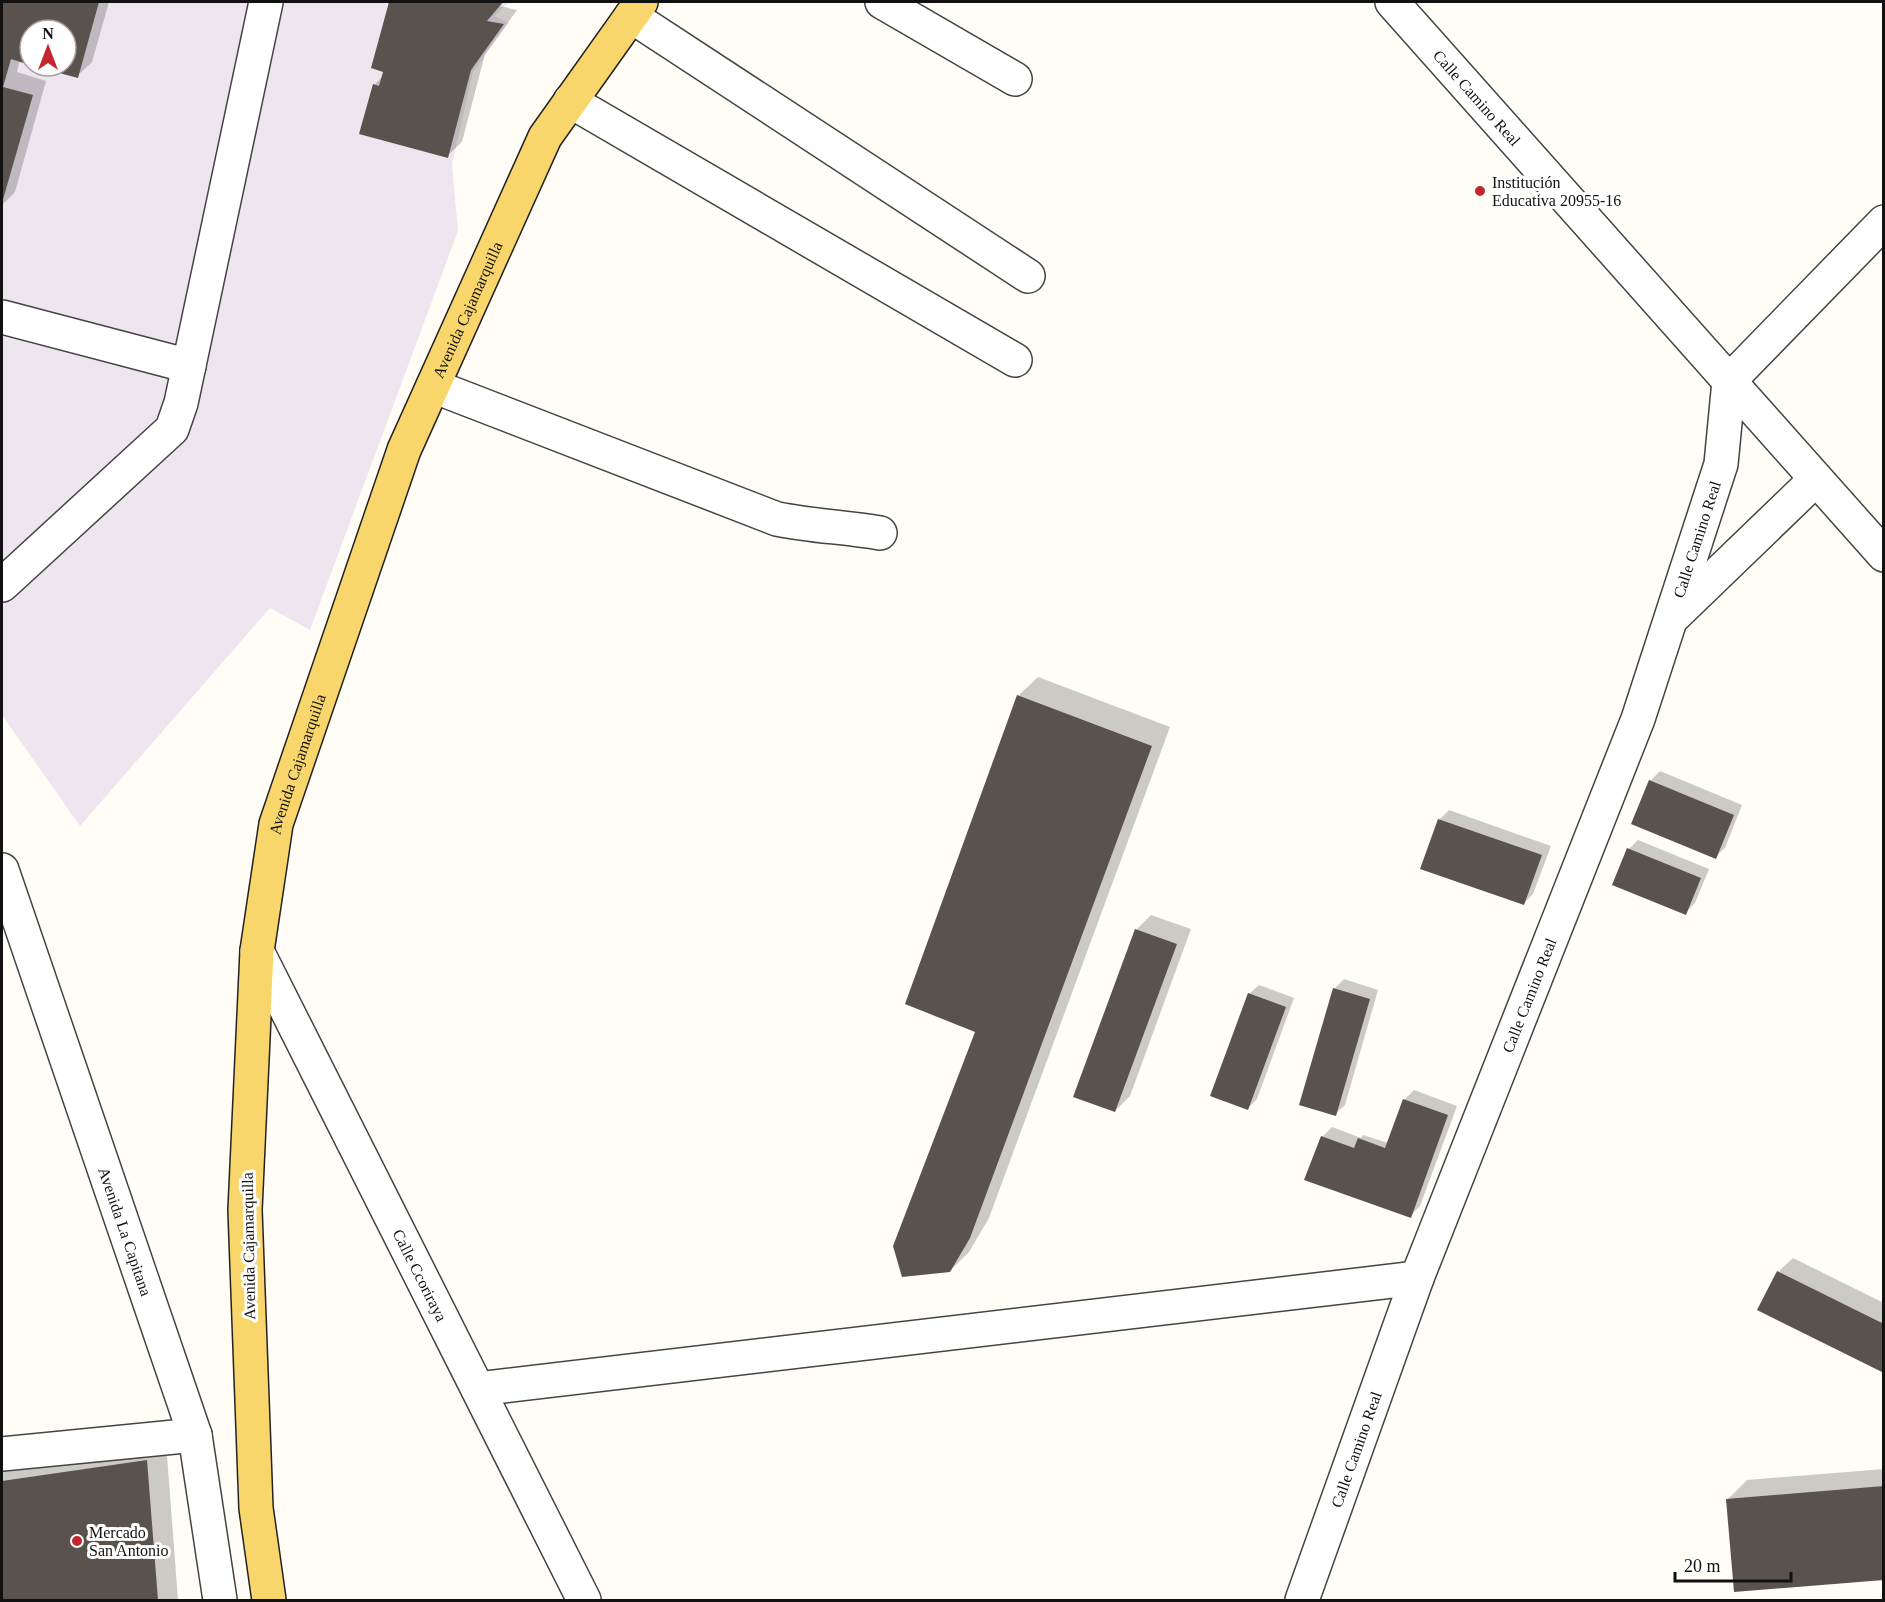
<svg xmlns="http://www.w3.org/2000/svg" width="1885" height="1602" font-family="'Times New Roman',serif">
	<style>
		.industrial { fill: #eee6ef; fill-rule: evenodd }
		.shadow { fill: #0003 }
		.building { fill: #5a524d }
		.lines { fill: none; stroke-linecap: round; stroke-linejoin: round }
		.minor-casing { stroke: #444; stroke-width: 36 }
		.major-casing { stroke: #222; stroke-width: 36 }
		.minor { stroke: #fff; stroke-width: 33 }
		.major { stroke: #f9d66b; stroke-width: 33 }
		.poi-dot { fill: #c4262e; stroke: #fff; stroke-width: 2 }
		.labels { text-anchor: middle; stroke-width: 6; stroke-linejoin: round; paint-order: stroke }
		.street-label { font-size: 16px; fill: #111; stroke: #fff }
		.poi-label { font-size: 16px; fill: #111; stroke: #fff; text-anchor: start }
	</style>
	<rect width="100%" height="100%" fill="#fffdf5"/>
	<path class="industrial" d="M2,2h507l-15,14 15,7 -36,49 -21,92 6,67 -148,399 -40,-22 -190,218 -78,-111zM30,30h36v36h-36z"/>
	<g class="shadow">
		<polygon points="2,2 109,2 92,62 77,76 40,66 66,66 66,30 30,30 30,63 20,60 17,72 46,81 15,192 2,205"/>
		<polygon points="391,2 504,2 500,6 517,10 485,54 462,142 447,156 374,85 384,75 385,70 373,67"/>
		<polygon points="1038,677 1170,727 989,1218 969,1252 950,1271 1018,696"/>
		<polygon points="1660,771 1742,805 1725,848 1715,857 1650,781"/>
		<polygon points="1449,810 1551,846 1533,894 1524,903 1439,820"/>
		<polygon points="1638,840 1709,869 1695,903 1685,913 1629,849"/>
		<polygon points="1151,915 1191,929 1130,1096 1115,1111 1075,1096 1137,929"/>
		<polygon points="1344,979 1378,990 1345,1105 1335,1114 1334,989"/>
		<polygon points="1259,985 1294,998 1257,1099 1247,1109 1249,994"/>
		<polygon points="1414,1090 1457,1106 1420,1206 1410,1216 1322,1137 1332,1127 1361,1138 1363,1135 1388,1143 1404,1100"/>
		<polygon points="1793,1258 1884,1303 1884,1371 1778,1272"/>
		<polygon points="166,1442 178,1600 2,1600 2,1466"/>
		<polygon points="1884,1469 1884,1578 1728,1499 1747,1480"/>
	</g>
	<g class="building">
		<polygon points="2,2 99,2 78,78 37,67 66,66 66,30 30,30 30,65 11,59 3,87 33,95 2,203"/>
		<polygon points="389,2 503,2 487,21 504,24 471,70 448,158 359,134 373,84 379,86 383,72 371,68"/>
		<polygon points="1017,695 1152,746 970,1238 950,1272 902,1277 893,1246 975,1032 905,1004"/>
		<polygon points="1649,780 1734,815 1716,859 1631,824"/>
		<polygon points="1438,819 1542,855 1524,905 1420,869"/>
		<polygon points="1627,848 1701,878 1686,915 1612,885"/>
		<polygon points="1135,929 1177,944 1115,1112 1073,1097"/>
		<polygon points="1333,988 1370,999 1336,1116 1299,1105"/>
		<polygon points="1248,993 1286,1007 1248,1110 1210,1096"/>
		<polygon points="1403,1099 1448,1115 1411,1218 1304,1180 1321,1136 1354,1148 1358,1138 1385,1148"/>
		<polygon points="1777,1271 1884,1324 1884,1373 1757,1310"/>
		<polygon points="147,1460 158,1600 2,1600 2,1481"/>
		<polygon points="1884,1486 1884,1580 1734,1592 1726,1499"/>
	</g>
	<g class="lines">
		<g class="minor-casing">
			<g id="minor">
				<polyline points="882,2 1015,79"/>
				<path id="s1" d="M1392,2l492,553"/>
				<polyline points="631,16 1028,276"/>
				<polyline points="570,101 1015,360"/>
				<polyline points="2,317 189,366"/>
				<path d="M433,386l344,133c34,7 68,8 103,14"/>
				<polyline points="2,585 172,429 181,403 266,2"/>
				<polyline points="1675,615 1816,479"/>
				<path id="s2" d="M2,870l193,565 25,165"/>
				<path id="s3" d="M257,951l327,649"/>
				<polyline points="478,1389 1417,1278"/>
				<polyline points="2,1454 195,1435"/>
				<path id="s4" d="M1302,1600l115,-322 221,-559 83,-255 8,-83 155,-159"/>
			</g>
		</g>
		<g class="major-casing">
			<g id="major">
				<path id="s5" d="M269,1600l-13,-92 -11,-298 12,-259 19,-127 128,-374 141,-313 96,-135"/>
			</g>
		</g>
		<use href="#minor" class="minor"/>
		<use href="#major" class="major"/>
	</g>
	<g class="poi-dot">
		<circle cx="1480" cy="191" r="6"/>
		<circle cx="77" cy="1541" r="6"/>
	</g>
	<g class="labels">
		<g class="street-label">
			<text dy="6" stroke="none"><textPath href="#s1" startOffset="128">Calle Camino Real</textPath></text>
			<text dy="6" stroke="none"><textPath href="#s5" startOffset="1328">Avenida Cajamarquilla</textPath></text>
			<text dy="6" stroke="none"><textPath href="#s4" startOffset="1132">Calle Camino Real</textPath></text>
			<text dy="6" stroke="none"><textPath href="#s5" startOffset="842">Avenida Cajamarquilla</textPath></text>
			<text dy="6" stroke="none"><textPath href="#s4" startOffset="646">Calle Camino Real</textPath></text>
			<text dy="6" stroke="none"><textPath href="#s2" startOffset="382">Avenida La Capitana</textPath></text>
			<text transform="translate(248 1246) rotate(-91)" y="6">Avenida Cajamarquilla</text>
			<text dy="6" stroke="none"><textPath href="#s3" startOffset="363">Calle Ccoriraya</textPath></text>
			<text dy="6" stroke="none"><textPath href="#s4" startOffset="160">Calle Camino Real</textPath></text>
		</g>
		<g class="poi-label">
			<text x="1492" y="188">Institución<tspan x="1492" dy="18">Educativa 20955-16</tspan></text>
			<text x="89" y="1538">Mercado<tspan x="89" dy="18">San Antonio</tspan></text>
		</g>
	</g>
	<rect width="1885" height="1602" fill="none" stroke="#111111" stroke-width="6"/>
	<g transform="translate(48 48)"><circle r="28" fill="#ffffff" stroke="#a0a0a0" stroke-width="1.5"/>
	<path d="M0-4.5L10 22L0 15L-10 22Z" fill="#c4262e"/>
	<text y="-9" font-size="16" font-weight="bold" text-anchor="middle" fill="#111111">N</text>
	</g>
	<path d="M1675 1572v9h116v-9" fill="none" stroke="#111111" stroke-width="3"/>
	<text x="1684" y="1572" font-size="18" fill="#111111" stroke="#ffffff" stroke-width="4.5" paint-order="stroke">20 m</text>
</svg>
